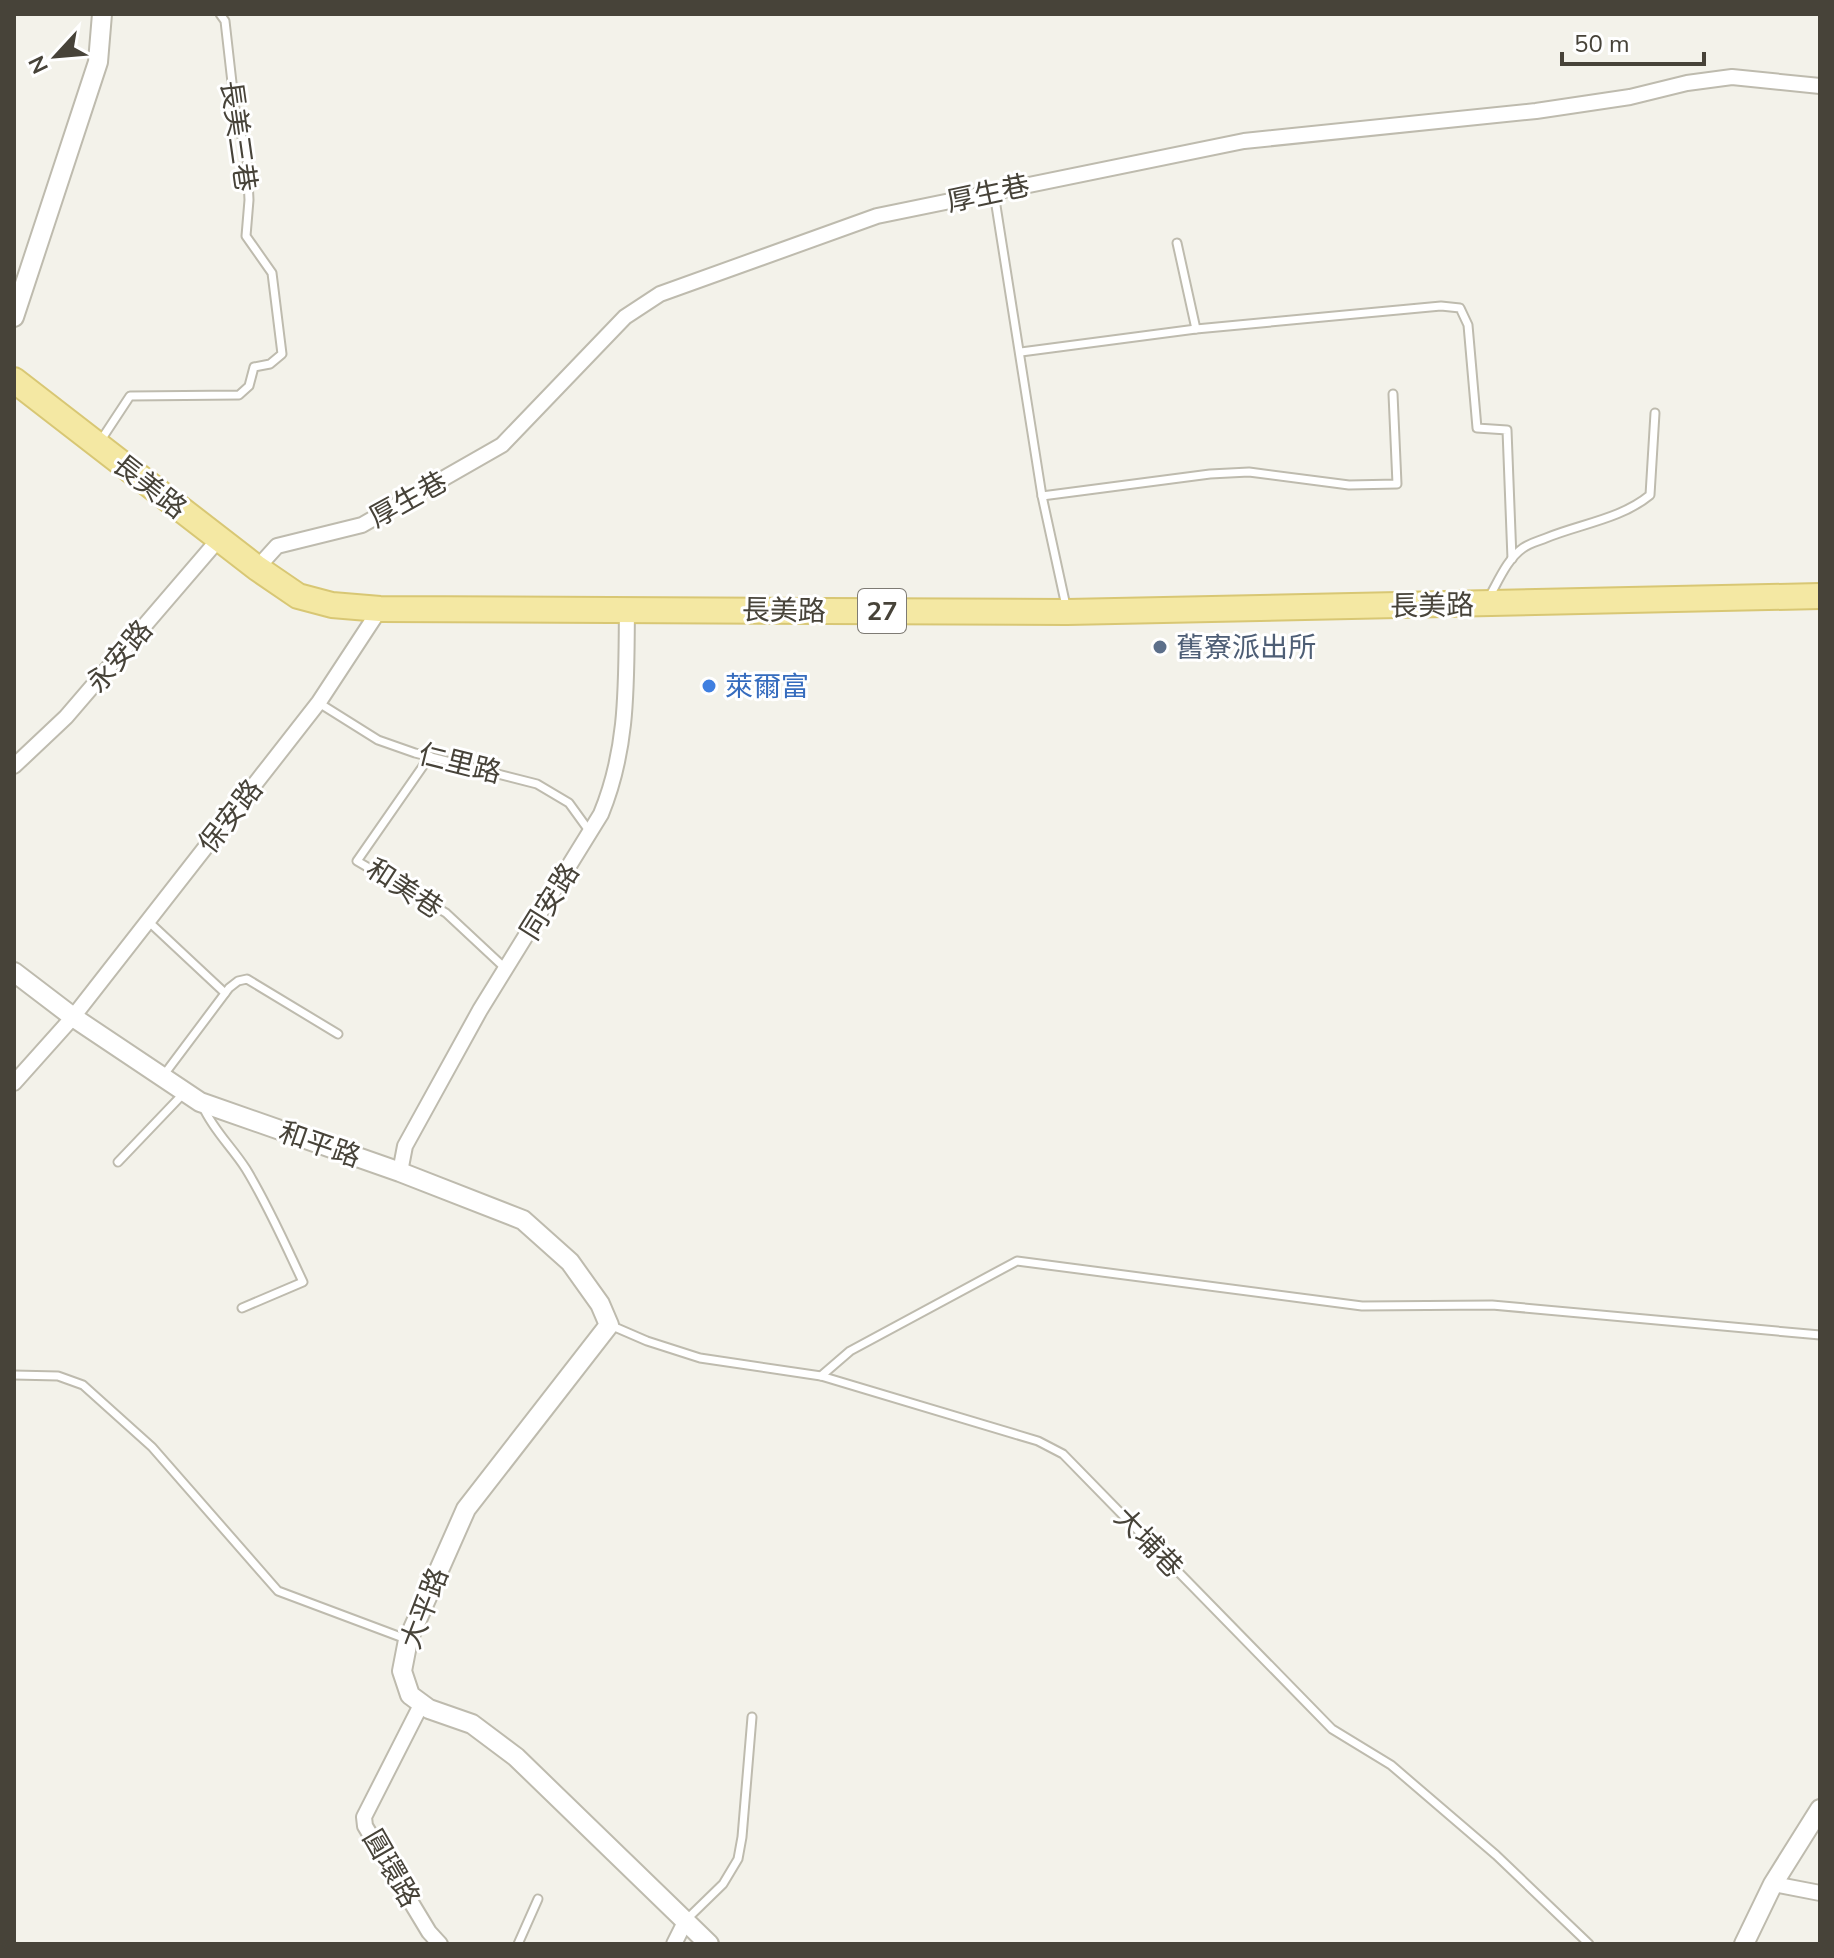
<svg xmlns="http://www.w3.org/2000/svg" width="1834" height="1958" font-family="'Nunito Sans','Noto Sans TC',sans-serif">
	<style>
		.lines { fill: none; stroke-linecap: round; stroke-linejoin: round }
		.service-casing { stroke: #bebbae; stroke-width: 11 }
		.minor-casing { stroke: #bebbae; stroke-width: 18 }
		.tertiary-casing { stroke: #bebbae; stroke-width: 22 }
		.primary-casing { stroke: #d8c774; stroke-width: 28 }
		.service { stroke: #fff; stroke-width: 7 }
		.minor { stroke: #fff; stroke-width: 14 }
		.tertiary { stroke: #fff; stroke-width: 18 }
		.primary { stroke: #f4e8a3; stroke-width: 24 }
		.service-dot { fill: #5c6f8a; stroke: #fff; stroke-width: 3 }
		.shop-dot { fill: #3f7fe0; stroke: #fff; stroke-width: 3 }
		.labels { text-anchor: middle; stroke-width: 6; stroke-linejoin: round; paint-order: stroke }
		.shield { fill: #fff; stroke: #7e7b74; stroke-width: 2 }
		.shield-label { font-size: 26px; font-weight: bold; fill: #474339 }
		.street-label { font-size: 28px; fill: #474339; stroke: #fff }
		.service-label { font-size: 28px; fill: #4e5e75; stroke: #fff; text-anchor: start }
		.shop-label { font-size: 28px; fill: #366cbe; stroke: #fff; text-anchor: start }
	</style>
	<rect width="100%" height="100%" fill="#f3f2ea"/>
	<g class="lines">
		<g class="service-casing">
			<g id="service">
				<polyline points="994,193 1042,496 1066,606"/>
				<polyline points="1177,243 1196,329"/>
				<polyline points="1021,352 1196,329 1441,306 1460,308 1468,325 1477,428 1507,430 1512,559"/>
				<polyline points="101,440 130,396 239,395 249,386 254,367 270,364 282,354 272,273 246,236 249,200 247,158 235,109 225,21 220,14"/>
				<polyline points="1042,496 1210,474 1249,472 1349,485 1397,484 1393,394"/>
				<path d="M1488,599c10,-17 19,-40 35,-51 7,-5 16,-7 23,-10 34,-14 75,-19 104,-43l5,-82"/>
				<polyline points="319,703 378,740 415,753 537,784 569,803 590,832"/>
				<polyline points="430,756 357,861 446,913 506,969"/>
				<polyline points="148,921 225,993"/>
				<polyline points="163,1076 229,988 238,981 247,979 338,1034"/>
				<path d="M203,1107c11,24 29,40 43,62 22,36 39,75 57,113l-61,26"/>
				<polyline points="118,1162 183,1094"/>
				<polyline points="610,1325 647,1341 700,1358 821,1376 1038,1441 1063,1454 1332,1729 1391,1765 1496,1855 1589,1944"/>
				<polyline points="14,1375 58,1376 83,1385 152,1447 278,1591 406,1639"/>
				<polyline points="821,1376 850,1351 1017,1261 1362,1306 1492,1305 1820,1335"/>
				<polyline points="686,1920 723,1884 738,1859 742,1837 752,1717"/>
				<polyline points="518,1944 538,1899"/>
			</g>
		</g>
		<g class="minor-casing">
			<g id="minor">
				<polyline points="257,568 277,546 362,525 502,445 625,317 660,294 877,216 1244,141 1536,111 1630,97 1687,83 1732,77 1820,86"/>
				<polyline points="14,766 66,717 218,540"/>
				<polyline points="14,1083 73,1017 319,702 380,609"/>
				<path d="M400,1172l5,-26 75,-136 121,-196c28,-68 25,-133 26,-206"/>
				<polyline points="422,1703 364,1817 365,1826 429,1932 440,1944"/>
				<polyline points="1773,1884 1820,1893"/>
				<polyline points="674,1944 685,1922"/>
			</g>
		</g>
		<g class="tertiary-casing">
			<g id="tertiary">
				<polyline points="14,317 98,62 102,14"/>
				<polyline points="14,972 73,1017 200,1102 400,1172 523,1220 570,1262 600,1304 609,1325 466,1509 408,1640 402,1671 410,1695 429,1709 472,1724 516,1757 709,1944"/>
				<polyline points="1744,1944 1773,1884 1820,1809"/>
			</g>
		</g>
		<g class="primary-casing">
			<polyline id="primary" points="14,380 257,568 298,596 332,605 380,609 1067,612 1820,596"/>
		</g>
		<use href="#service" class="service"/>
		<use href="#minor" class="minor"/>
		<use href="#tertiary" class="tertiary"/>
		<use href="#primary" class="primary"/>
	</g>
	<circle class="service-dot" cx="1160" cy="647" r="8"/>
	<circle class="shop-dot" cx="709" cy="686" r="8"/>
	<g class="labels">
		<rect class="shield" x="858" y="589" width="48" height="44" rx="6"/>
		<g class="shield-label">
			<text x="882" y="620">27</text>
		</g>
		<g class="street-label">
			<text transform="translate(239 136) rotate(82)" y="10">長美三巷</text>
			<text transform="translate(988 193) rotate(-12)" y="10">厚生巷</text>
			<text transform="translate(150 486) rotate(38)" y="10">長美路</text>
			<text transform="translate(408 499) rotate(-29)" y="10">厚生巷</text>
			<text transform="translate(1432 605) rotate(-1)" y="10">長美路</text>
			<text transform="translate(784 610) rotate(1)" y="10">長美路</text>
			<text transform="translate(119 656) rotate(-50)" y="10">永安路</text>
			<text transform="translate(460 763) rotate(14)" y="10">仁里路</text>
			<text transform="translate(230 816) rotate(-52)" y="10">保安路</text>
			<text transform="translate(405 888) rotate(33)" y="10">和美巷</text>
			<text transform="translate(549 901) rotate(-58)" y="10">同安路</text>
			<text transform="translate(320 1144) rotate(19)" y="10">和平路</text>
			<text transform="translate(1149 1542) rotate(46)" y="10">大埔巷</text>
			<text transform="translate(424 1608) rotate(-69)" y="10">大平路</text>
			<text transform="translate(392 1868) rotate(60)" y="10">圓環路</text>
		</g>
		<g class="service-label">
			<text x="1176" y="657">舊寮派出所</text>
		</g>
		<g class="shop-label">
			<text x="725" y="696">萊爾富</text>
		</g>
	</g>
	<rect width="1834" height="1958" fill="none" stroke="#474339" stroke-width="32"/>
	<g transform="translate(56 56) rotate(244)" stroke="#ffffff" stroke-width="6" paint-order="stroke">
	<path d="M0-6L14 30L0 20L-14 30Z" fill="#474339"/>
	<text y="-12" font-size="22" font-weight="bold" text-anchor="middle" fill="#474339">N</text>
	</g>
	<path d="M1562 52v12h142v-12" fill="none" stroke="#474339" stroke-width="4"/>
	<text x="1574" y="52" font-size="24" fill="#474339" stroke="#ffffff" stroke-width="6" paint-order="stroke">50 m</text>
</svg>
